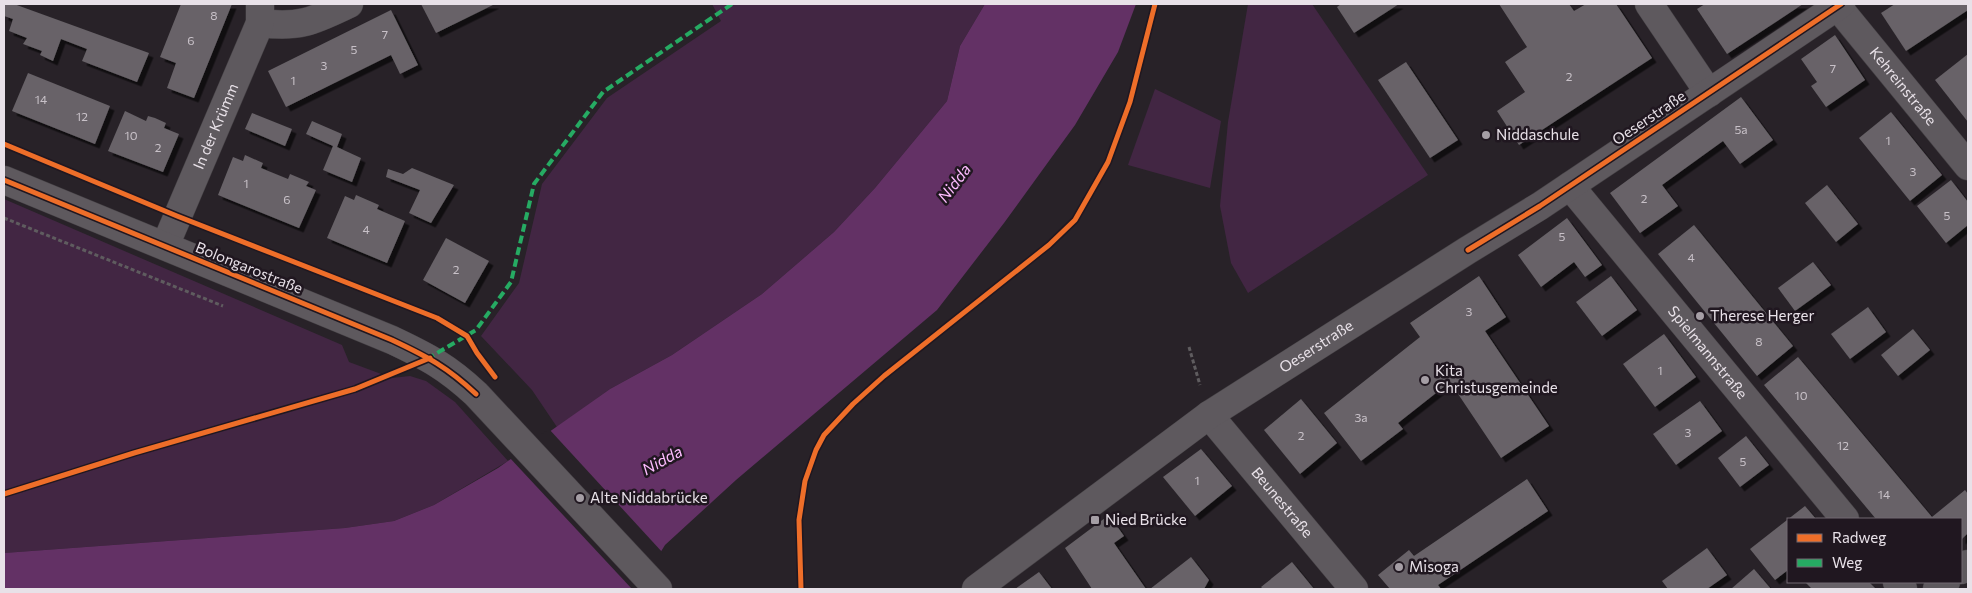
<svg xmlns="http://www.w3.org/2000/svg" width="1972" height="593" font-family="Commissioner,sans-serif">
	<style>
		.green { fill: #422643 }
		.water { fill: #633165 }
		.pier { fill: #282228 }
		.building { fill: #676267; filter: url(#shadow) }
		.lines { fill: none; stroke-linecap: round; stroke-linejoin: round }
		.minor-casing { stroke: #433f43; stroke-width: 29 }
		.tertiary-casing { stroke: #433f43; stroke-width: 29 }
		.secondary-casing { stroke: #433f43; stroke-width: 29 }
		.path { stroke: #5f5c5f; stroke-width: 3; stroke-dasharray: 4 2.5; stroke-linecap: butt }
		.minor { stroke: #5e595e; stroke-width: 28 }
		.tertiary { stroke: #5e595e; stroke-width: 28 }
		.secondary { stroke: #5e595e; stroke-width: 28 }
		.quiet { stroke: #26ab63; stroke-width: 4; stroke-dasharray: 8 4; stroke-linecap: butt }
		.cycleway-casing { stroke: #201720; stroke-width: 8 }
		.cycleway { stroke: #ee6e29; stroke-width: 5 }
		.poi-dot { fill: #a59ea5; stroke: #201720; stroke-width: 2 }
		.labels { text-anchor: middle; stroke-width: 5; stroke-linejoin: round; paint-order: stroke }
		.number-label { font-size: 12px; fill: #c8c1c8 }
		.street-label { font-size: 15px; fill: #e8e1e8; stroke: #201720 }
		.poi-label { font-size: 15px; fill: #e8e1e8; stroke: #201720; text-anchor: start }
		.water-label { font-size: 16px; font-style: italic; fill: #fdbcff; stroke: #201720 }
	</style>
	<defs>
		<filter id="shadow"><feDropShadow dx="4.5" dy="4.5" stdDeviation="0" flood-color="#0009"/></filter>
	</defs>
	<rect width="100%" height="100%" fill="#282228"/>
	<g class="green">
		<polygon points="712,4 985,4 960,46 947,101 875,188 834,232 762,294 672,355 610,389 557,427 532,390 481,336 519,283 542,184 607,98 721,21"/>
		<polygon points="1248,4 1312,4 1428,175 1248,293 1231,263 1220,206 1228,122"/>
		<polygon points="1155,89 1221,121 1210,188 1128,165"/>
		<polygon points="4,199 342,345 349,362 392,378 410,376 426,381 455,402 508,461 434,505 394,521 345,528 4,553"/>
	</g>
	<polygon class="water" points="985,4 1136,4 1118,52 1075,125 1004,223 937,310 736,480 665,545 638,589 4,589 4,553 345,528 394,521 434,505 498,468 610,389 672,355 762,294 834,232 875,188 947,101 960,46"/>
	<polygon class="pier" points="549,429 663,553 641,589 632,589 509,457"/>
	<g class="building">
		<polygon points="4,4 14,4 149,53 137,82 82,61 87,49 61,39 53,61 40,55 42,51 23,44 27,38 9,31 13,19 4,16"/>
		<polygon points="181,4 232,4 194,98 167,88 176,63 160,57"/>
		<polygon points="421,4 495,4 436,33"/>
		<polygon points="1341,4 1399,4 1354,33 1337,7"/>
		<polygon points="1499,4 1569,4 1574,11 1586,4 1616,4 1652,58 1519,145 1497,111 1525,92 1505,62 1527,47"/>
		<polygon points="1705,4 1803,4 1727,54 1697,9"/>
		<polygon points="1895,4 1968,4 1968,10 1906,51 1881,13"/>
		<polygon points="391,10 418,65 400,74 391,55 286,107 268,71"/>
		<polygon points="1835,35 1865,80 1826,107 1811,86 1817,82 1801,59"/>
		<polygon points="1968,54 1968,122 1935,80"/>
		<polygon points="1406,62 1458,140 1430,158 1378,80"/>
		<polygon points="28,73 110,106 95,144 12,111"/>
		<polygon points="1741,97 1773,140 1740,164 1723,141 1662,185 1678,206 1640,233 1610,193"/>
		<polygon points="125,111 146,121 148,116 155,118 166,123 164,128 179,134 163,172 108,151"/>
		<polygon points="1891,112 1942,175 1910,201 1859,138"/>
		<polygon points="252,113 292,129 285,146 245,129"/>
		<polygon points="312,121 342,134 337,147 361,158 352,182 323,170 333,146 306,134"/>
		<polygon points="245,155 263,163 261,168 288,179 290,174 309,182 306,186 316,190 299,228 218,195 233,157 243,161"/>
		<polygon points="412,168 454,185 431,223 409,213 420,190 386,177 388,169 403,174"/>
		<polygon points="1951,180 1968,202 1968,225 1946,243 1917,206"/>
		<polygon points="1827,185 1858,224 1836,242 1805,203"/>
		<polygon points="356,195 379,205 377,209 405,221 387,263 327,238 345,196 354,200"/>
		<polygon points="1567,218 1602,265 1585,277 1574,262 1541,287 1518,255"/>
		<polygon points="1694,225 1793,346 1757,376 1658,254"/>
		<polygon points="446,238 489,261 465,303 423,280"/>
		<polygon points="1813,262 1831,285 1795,311 1778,288"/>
		<polygon points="1479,276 1506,317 1485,331 1549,426 1501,458 1450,382 1398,423 1403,429 1361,461 1324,413 1420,337 1410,323"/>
		<polygon points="1611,276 1637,310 1602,336 1576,302"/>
		<polygon points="1868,307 1886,332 1850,359 1831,334"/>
		<polygon points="1913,329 1930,350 1898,376 1881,355"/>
		<polygon points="1664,334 1696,377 1655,407 1623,364"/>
		<polygon points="1798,357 1932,517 1965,490 1968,494 1968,533 1961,540 1961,519 1876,519 1764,385"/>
		<polygon points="1301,399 1337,443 1300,474 1264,430"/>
		<polygon points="1700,401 1722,431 1676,465 1653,434"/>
		<polygon points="1746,436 1769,465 1740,487 1718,458"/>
		<polygon points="1201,449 1232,486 1195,516 1163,477"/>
		<polygon points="1527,479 1548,511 1438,585 1441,589 1390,589 1378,575 1409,550 1414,556"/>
		<polygon points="1805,506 1816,519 1788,519 1788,570 1775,580 1750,549"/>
		<polygon points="1109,515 1124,536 1114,543 1146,589 1092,589 1065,548"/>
		<polygon points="1707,548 1727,575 1707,589 1668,589 1662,581"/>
		<polygon points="1191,557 1209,580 1204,589 1150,589"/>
		<polygon points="1292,562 1314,589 1263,589 1261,587"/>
		<polygon points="1754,569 1771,589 1731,589"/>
		<polygon points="1039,572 1052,589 1015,589"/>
		<polygon points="1805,582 1869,582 1876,589 1812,589"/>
	</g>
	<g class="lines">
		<g class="minor-casing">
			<g id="minor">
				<polyline points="1649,4 1709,93"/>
				<path id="s1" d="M1837,6l131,160"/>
				<path d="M260,23c41,5 53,-2 89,-19"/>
				<path id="s2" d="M1570,186l275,333"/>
				<path id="s3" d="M165,246l95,-223v-19"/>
				<path id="s4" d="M1209,415l145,174"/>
				<polyline points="1961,570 1968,564"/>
				<polyline points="1897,582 1903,589"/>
				<polyline points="1937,589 1946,582"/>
			</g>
		</g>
		<g class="tertiary-casing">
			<g id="tertiary">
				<path id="s5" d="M976,589l233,-174 259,-165 72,-44 301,-202"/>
			</g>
		</g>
		<g class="secondary-casing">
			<path id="secondary" d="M4,180l388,160c36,17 55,27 84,54l182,195"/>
		</g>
		<g class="path">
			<polyline points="4,144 19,150"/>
			<polyline points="4,218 223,306"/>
			<polyline points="205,227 437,318 467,336 476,351"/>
			<polyline points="1189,347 1200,385"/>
		</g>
		<use href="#minor" class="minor"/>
		<use href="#tertiary" class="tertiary"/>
		<use href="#secondary" class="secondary"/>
		<polyline class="quiet" points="427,359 476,330 511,282 534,184 603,92 732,4"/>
		<g class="cycleway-casing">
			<g id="cycleway">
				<polyline points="4,144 177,216 437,318 467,336 477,353 495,377"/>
				<path d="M4,180l388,160c36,17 55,27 84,54"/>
				<polyline points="1468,250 1540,206 1841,4"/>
				<polyline points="4,494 134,453 355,389 430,358"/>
				<polyline points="801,589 799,520 805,481 816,450 824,435 853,404 884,376 1049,245 1075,220 1108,162 1130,102 1155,4"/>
			</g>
		</g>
		<use href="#cycleway" class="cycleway"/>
	</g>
	<g class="poi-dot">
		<circle cx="1486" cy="135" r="5"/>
		<circle cx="1700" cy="316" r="5"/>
		<circle cx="1425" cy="380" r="5"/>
		<circle cx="580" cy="498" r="5"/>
		<rect x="1090" y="515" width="10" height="10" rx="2.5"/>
		<circle cx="1399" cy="567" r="5"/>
	</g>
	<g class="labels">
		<g class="number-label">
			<text x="214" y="20">8</text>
			<text x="385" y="39">7</text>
			<text x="191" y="45">6</text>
			<text x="354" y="54">5</text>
			<text x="324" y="70">3</text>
			<text x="1833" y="73">7</text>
			<text x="1569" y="81">2</text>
			<text x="293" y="85">1</text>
			<text x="41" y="104">14</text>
			<text x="82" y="121">12</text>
			<text x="1741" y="134">5a</text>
			<text x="131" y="140">10</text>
			<text x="1888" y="145">1</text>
			<text x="158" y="152">2</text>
			<text x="1913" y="176">3</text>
			<text x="246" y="188">1</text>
			<text x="1644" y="203">2</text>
			<text x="287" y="204">6</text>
			<text x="1947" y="220">5</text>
			<text x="366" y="234">4</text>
			<text x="1562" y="241">5</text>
			<text x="1691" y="262">4</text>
			<text x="456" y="274">2</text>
			<text x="1469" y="316">3</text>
			<text x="1759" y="346">8</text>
			<text x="1660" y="375">1</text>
			<text x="1801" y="400">10</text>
			<text x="1361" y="422">3a</text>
			<text x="1688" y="437">3</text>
			<text x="1301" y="440">2</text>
			<text x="1843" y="450">12</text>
			<text x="1743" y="466">5</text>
			<text x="1197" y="485">1</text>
			<text x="1884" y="499">14</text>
		</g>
		<g class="street-label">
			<text dy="5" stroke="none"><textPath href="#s1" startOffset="104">Kehreinstraße</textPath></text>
			<text transform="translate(1649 118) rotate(-34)" y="5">Oeserstraße</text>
			<text dy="5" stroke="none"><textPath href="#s3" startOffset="130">In der Krümm</textPath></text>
			<text transform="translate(249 268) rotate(22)" y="5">Bolongarostraße</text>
			<text dy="5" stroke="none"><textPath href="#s5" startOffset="418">Oeserstraße</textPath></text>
			<text dy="5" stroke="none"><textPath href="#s2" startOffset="216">Spielmannstraße</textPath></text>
			<text dy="5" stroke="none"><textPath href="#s4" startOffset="114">Beunestraße</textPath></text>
		</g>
		<g class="poi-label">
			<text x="1496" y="140">Niddaschule</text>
			<text x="1710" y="321">Therese Herger</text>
			<text x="1435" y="376">Kita<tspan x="1435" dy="17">Christusgemeinde</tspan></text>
			<text x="590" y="503">Alte Niddabrücke</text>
			<text x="1105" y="525">Nied Brücke</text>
			<text x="1409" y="572">Misoga</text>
		</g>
		<g class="water-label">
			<text transform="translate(954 183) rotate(-53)" y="6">Nidda</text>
			<text transform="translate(662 460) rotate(-29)" y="6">Nidda</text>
		</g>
	</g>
	<rect width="1972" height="593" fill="none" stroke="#e8e1e8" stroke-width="10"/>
	<rect x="1787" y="518" width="175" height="65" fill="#201720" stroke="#706870"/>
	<rect x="1797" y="534" width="25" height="8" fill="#ee6e29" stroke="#706870"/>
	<text x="1832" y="543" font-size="15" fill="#e8e1e8">Radweg</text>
	<rect x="1797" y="559" width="25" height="8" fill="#26ab63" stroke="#706870"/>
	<text x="1832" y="568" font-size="15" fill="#e8e1e8">Weg</text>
</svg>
